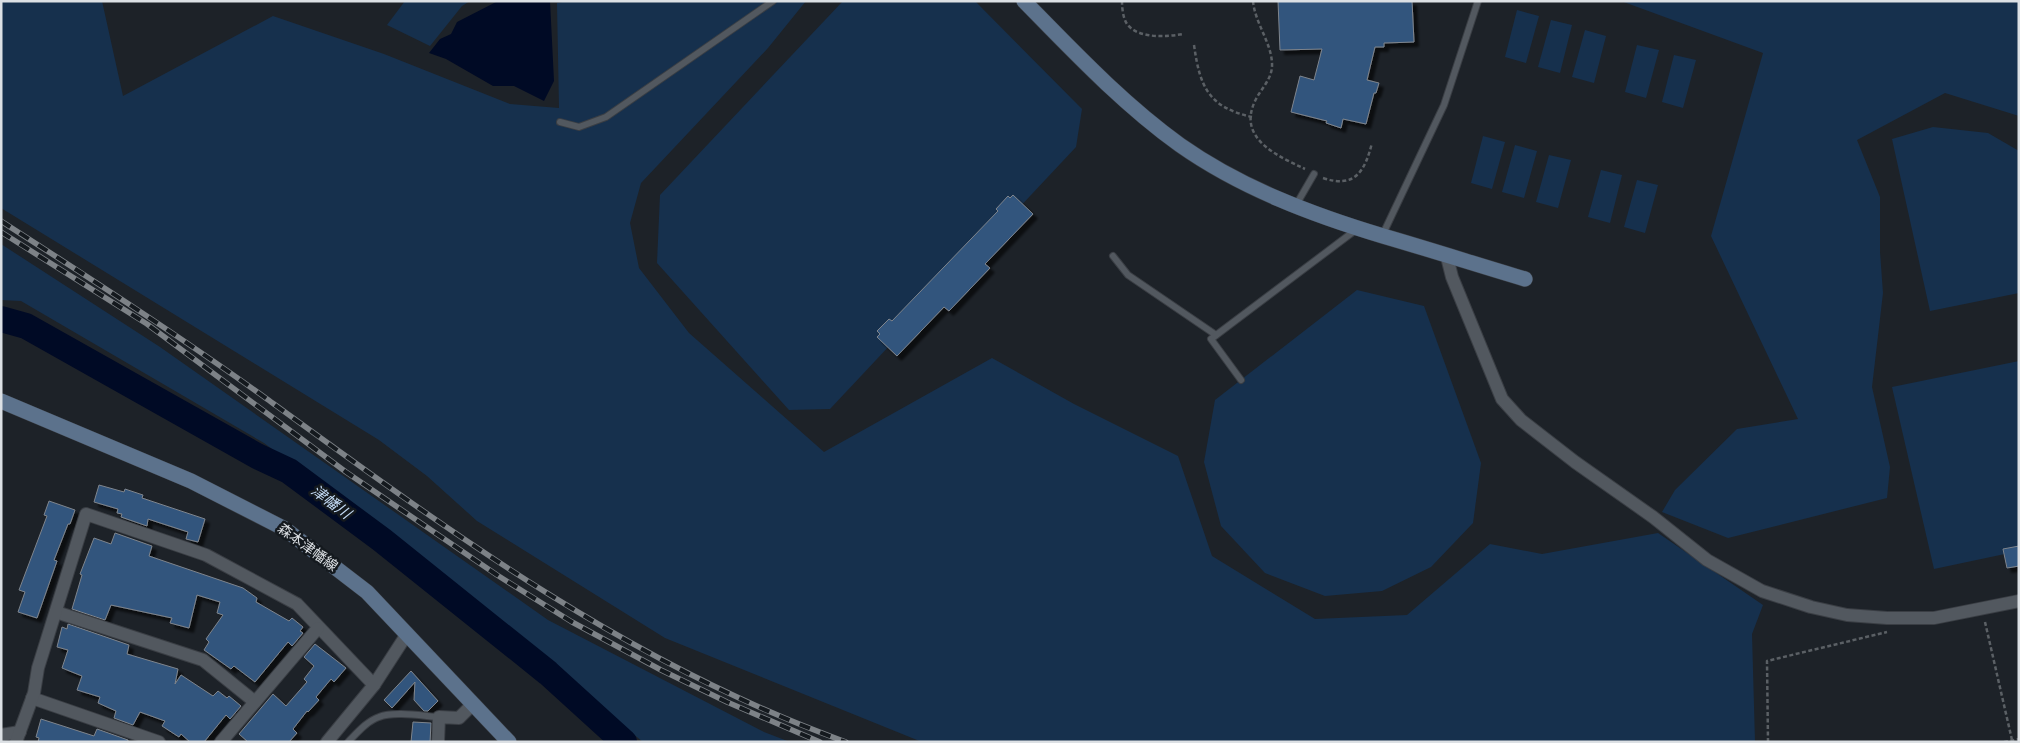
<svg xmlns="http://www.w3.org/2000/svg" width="2020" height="743" font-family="'PT Serif','Noto Sans JP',serif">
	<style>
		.green { fill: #16304d }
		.water { fill: #000a25 }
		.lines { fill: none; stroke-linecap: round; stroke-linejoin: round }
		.river { stroke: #000a25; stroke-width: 26 }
		.building { fill: #30547d; stroke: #7f858d; filter: url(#shadow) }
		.lane-casing { stroke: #3a3e44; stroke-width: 8 }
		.street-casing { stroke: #3a3e44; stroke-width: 14 }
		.secondary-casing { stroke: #3a3e44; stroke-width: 16 }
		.path { stroke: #5b6065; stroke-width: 2.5; stroke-dasharray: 4 2.5; stroke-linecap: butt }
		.lane { stroke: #52585f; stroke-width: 6 }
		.street { stroke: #52585f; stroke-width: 12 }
		.secondary { stroke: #5c728c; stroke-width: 15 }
		.rail-casing { stroke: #7d8287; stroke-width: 5.5 }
		.rail { stroke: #14191e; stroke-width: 4; stroke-dasharray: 11; stroke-linecap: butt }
		.labels { text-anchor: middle; stroke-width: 5; stroke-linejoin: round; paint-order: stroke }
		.street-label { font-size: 14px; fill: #dce0e4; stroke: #14191e }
		.water-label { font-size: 15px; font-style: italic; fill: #c4dbf5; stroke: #14191e }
	</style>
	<defs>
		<filter id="shadow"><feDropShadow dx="4.5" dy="4.5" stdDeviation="1" flood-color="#0009"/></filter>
	</defs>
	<rect width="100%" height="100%" fill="#1d2228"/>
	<g class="green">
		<polygon points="1,1 102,1 123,96 273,16 384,54 510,104 559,108 557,3 567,1 806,1 768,48 641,183 630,223 639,268 689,333 824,452 992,358 1074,404 1178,456 1212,556 1315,619 1407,615 1490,544 1542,554 1658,533 1763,605 1752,634 1755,742 922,742 665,638 477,521 427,476 379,440 1,208"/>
		<polygon points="405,1 470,1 462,6 430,46 387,25"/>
		<polygon points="843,1 975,1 1082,109 1076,147 830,409 789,410 657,263 660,195"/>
		<polygon points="1621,1 2019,1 2019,116 1945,93 1857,140 1880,197 1880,252 1883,293 1872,387 1890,467 1887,498 1728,538 1662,512 1675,490 1737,429 1798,419 1711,236 1763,53"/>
		<polygon points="1517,10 1539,16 1526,63 1505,57"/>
		<polygon points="1551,20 1572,25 1560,73 1538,67"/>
		<polygon points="1585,30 1606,36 1594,83 1572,77"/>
		<polygon points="1637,45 1659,50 1646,98 1625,92"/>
		<polygon points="1674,55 1696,60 1683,108 1662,102"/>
		<polygon points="1933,127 1988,133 2019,151 2019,293 1930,311 1892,139"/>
		<polygon points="1483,136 1505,142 1492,189 1471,183"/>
		<polygon points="1515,145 1537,151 1524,198 1502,192"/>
		<polygon points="1549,155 1571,160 1558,208 1536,202"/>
		<polygon points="1601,170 1622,175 1610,223 1588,217"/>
		<polygon points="1637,180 1658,185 1645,233 1624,227"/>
		<polygon points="1,244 160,347 548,620 764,732 790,742 643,742 437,572 264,443 21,301 1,300"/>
		<polygon points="1357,290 1424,306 1481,463 1473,523 1431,567 1382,591 1325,596 1265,573 1221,526 1204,462 1215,400"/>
		<polygon points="2019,361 2019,551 1934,569 1892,387"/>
	</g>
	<polygon class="water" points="498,1 550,1 554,81 544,101 514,86 493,86 446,59 429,53 440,39 451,34 457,22"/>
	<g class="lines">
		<polyline class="river" points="1,319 26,326 257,456 289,471 382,540 548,673 624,742"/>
	</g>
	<g class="building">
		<polygon points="1278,1 1412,1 1414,42 1384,43 1384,47 1375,47 1367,80 1379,83 1376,93 1374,93 1366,124 1343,119 1341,128 1326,123 1327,121 1291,112 1300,76 1314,80 1322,49 1280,50"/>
		<polygon points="1013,195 1033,214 985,264 990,268 949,311 944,307 897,356 877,337 880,334 877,331 889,319 892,321 998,211 996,209 1008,196 1010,198"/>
		<polygon points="99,485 124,492 125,489 143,495 142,498 205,519 198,542 186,539 188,532 148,519 147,526 121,517 122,514 117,513 118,509 94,502"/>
		<polygon points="49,501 75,510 70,524 68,524 54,560 57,561 37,618 18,612 25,592 19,590 47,516 44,515"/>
		<polygon points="115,533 152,546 149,556 243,588 257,598 256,602 289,621 292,618 303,627 300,631 303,633 292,646 288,642 255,682 234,666 231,669 204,650 209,642 206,639 223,615 217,613 220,602 197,595 189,628 170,623 172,618 111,605 105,620 72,609 82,575 80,574 94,538 111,544"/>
		<polygon points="2019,546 2019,566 2007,568 2003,549"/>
		<polygon points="68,624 129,645 127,654 178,669 175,684 181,675 213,696 218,691 227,698 229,696 241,706 230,719 226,715 204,742 190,742 181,734 179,737 162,726 165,721 140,712 133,725 114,718 116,711 98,703 100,697 77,690 82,676 62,668 68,650 57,647 62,627 67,629"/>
		<polygon points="315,644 346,668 334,682 331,679 316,697 319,700 308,712 307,711 293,729 297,733 289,742 248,742 239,734 273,694 286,706 307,682 304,679 314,666 304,657"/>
		<polygon points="411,671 438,701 428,711 424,711 414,700 415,682 392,708 384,700"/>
		<polygon points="41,719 94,736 97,729 128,740 128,742 38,742 39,738 36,737"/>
		<polygon points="413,722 431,723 430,742 411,742"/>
	</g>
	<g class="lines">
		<g class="lane-casing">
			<g id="lane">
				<polyline points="560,122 579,127 606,117 773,1"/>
				<polyline points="1296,205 1314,174"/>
				<polyline points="1382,236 1444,105 1478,1"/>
				<polyline points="1113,256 1128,275 1216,335"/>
				<polyline points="1241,380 1211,339 1357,229"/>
				<path d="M348,742c9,-9 19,-21 31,-25 15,-6 44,-1 60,0"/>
			</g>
		</g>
		<g class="street-casing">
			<g id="street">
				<polyline points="1447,257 1452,277 1502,399 1521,420 1575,462 1653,517 1707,560 1762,591 1811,607 1847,615 1887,618 1934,618 2019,601"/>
				<polyline points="56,612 203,660 255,702"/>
				<polyline points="32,698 159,742"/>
				<polyline points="1,735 20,732"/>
				<polyline points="16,742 34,693 38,668 86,514 206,555 297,604 374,685"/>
				<polyline points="221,742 318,628"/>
				<polyline points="327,742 374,685 407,634"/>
				<polyline points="438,742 439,717 459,718 473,704"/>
			</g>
		</g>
		<g class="secondary-casing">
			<g id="secondary">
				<path d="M1024,1c50,51 99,103 156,144 61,43 133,70 203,91 48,14 95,29 142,43"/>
				<polyline points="1,401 191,481 285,529 367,592 509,742"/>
			</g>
		</g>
		<g class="path">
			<path d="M1122,1c0,7 1,17 5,23 11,15 40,13 56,10"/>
			<path d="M1253,1c2,22 18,41 19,62 1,16 -11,25 -17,38 -18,38 23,55 50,68"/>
			<path d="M1194,45c6,42 14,62 58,72"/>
			<path d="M1323,178c33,11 42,-8 49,-35"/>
			<polyline points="1985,622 2012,740"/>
			<polyline points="1768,742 1767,661 1887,632"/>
			<polyline points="2004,742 2019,739"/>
		</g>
		<use href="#lane" class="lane"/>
		<use href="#street" class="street"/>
		<use href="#secondary" class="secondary"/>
		<g class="rail-casing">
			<g id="rail">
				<path d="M1,221c90,58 180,116 266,178 183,133 364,266 579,343"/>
				<polyline points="1,232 147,324 346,472 497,575 572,622 661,670 727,702 820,742"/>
			</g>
		</g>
		<use href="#rail" class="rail"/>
	</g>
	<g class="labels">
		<g class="street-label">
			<text transform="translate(308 547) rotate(36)" y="5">森本津幡線</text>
		</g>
		<g class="water-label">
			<text transform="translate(331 502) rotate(37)" y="5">津幡川</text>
		</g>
	</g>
	<rect width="2020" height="743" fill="none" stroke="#dce0e4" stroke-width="5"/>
</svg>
